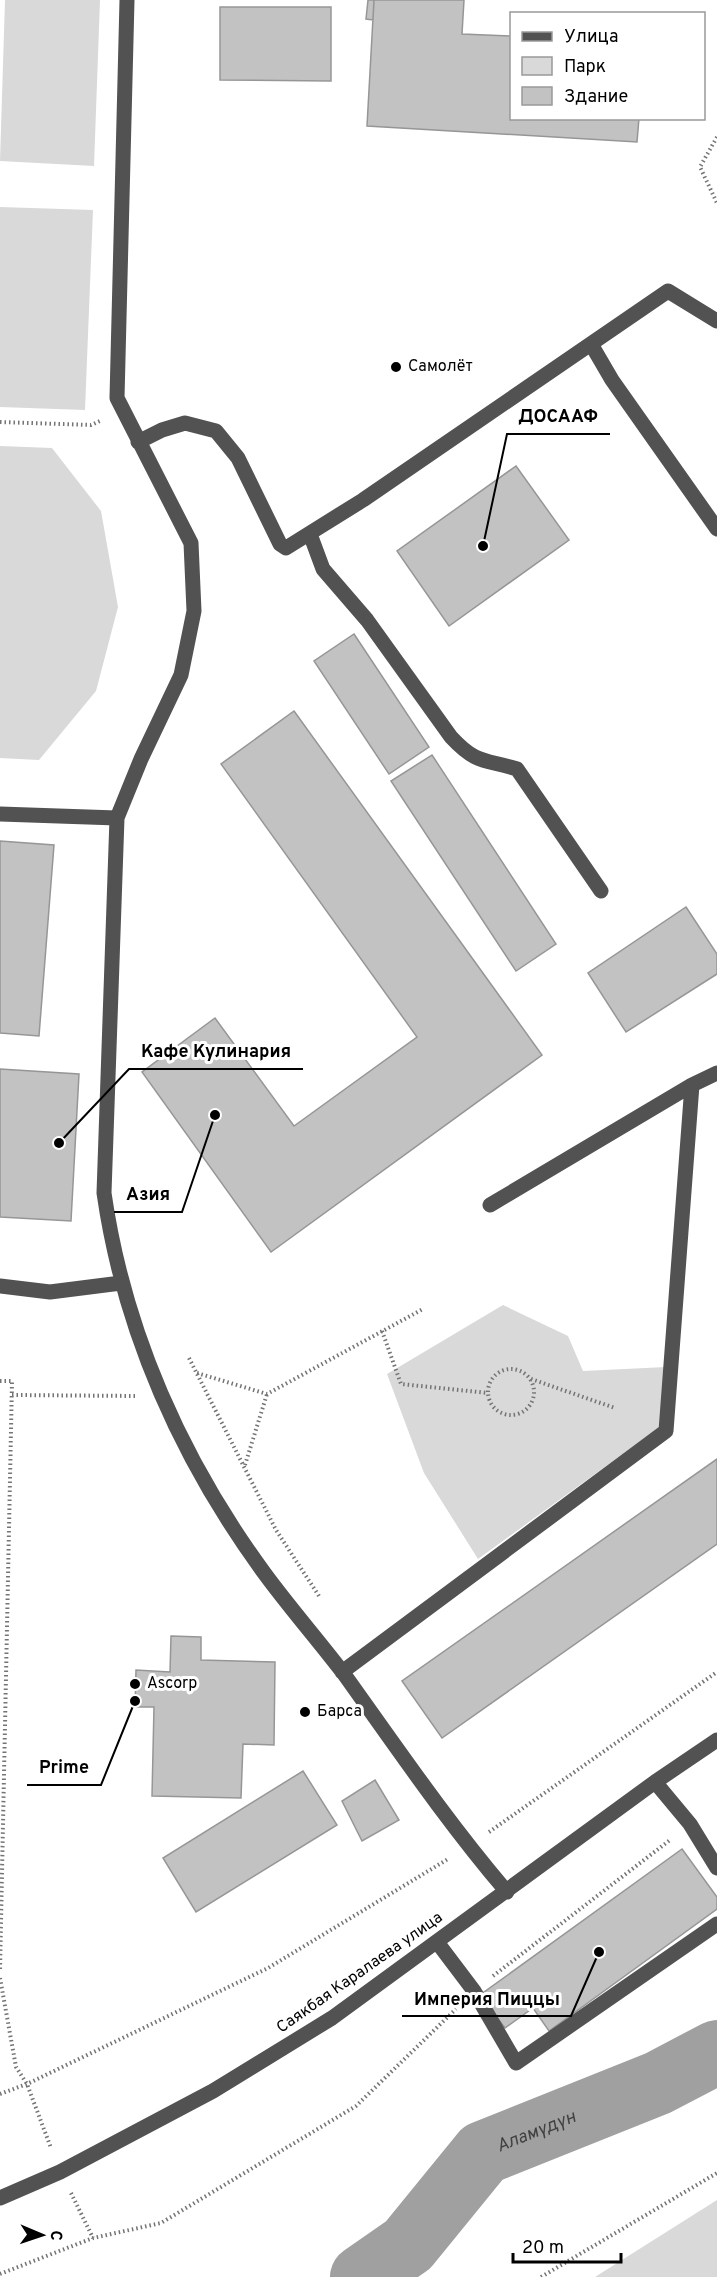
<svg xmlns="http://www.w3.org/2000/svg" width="717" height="2277" viewBox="0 0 717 2277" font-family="Overpass,sans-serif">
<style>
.green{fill:#d9d9d9}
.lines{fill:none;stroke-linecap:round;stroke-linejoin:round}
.river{stroke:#a0a0a0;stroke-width:64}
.building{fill:#c2c2c2;stroke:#969696;stroke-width:1.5}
.path{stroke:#747474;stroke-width:4;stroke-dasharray:1.5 3;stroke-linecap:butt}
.minor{stroke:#525252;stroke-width:15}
.poi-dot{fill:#000;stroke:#fff;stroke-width:2}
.labels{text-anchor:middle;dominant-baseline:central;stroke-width:6;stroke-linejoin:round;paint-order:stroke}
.poi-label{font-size:16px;fill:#000;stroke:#fff;text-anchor:start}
.street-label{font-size:16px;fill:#000;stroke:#fff}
.water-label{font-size:18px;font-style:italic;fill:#414141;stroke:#fff}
.leader{fill:none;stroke:#000;stroke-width:2}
.callout-dot{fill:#000;stroke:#fff;stroke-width:2}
.callout-label{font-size:18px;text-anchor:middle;font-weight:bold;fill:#000;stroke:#fff;stroke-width:6;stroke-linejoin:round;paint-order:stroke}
</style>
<rect width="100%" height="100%" fill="#fff"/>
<path class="green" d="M5 0H100L94 166 0 161Z
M0 207 93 210 85 410 0 407Z
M0 446 52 448 101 511 118 607 96 691 39 760 0 758Z
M503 1305 568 1336 583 1371 666 1367 661 1426 478 1559 424 1473 387 1374Z
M717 2200V2277H595Z"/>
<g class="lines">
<path class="river" id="s1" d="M362 2277 408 2245 483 2153 658 2083 717 2052"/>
</g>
<path class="building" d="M368 0H374L373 20 366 19Z
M374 0H464L462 34 512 36V118H639L637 142 367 126Z
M220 7H331V81L220 80Z
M516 466 569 540 449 626 397 551Z
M354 634 429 747 389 774 314 661Z
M294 711 542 1055 271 1252 142 1072 215 1018 294 1126 417 1037 221 764Z
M432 755 556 944 516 971 391 781Z
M0 841 54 845 39 1036 0 1033Z
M686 907 717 954V974L626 1032 588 973Z
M0 1069 79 1074 71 1221 0 1217Z
M717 1459V1544L442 1738 402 1681Z
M171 1636 201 1637V1660L275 1662 274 1745 243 1744 241 1798 152 1796 154 1707H135L136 1670 170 1672Z
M303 1771 337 1825 196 1912 163 1858Z
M375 1780 399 1820 362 1841 342 1801Z
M682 1849 717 1897V1909L549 2031 533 2008 505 2028 480 1995Z"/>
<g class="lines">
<path class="path" d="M717 137 700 167 717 203
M0 422 91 425 100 421
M382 1331 401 1384 488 1393
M189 1358 276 1530 319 1596
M488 1392a23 23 0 1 1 46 0a23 23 0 1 1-46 0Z
M197 1373 267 1394 423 1309
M531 1379 615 1408
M0 1381H12L0 1971
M12 1395 136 1396
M245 1465 267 1394
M489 1832 717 1672
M493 1976 670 1840
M0 1978 16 2067 27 2084 51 2148
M0 2094 27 2084 268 1968 448 1859
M71 2193 93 2238
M0 2274 93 2238 161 2223 356 2106 456 2009
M541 2277 717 2173"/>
<path class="minor" d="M127 0 117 398 191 543 194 611 181 675 141 759 117 818 104 1193C124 1332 182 1461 265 1574 290 1608 318 1640 344 1674 397 1748 448 1823 507 1892
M591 344 612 380 717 529
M138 442 162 430 185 423 216 431 238 458 280 544 286 548 363 500 668 291 717 321
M310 534 323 569 367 620 451 737C477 765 485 759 517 769L601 891
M0 814 117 818
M490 1205 692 1085 717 1073
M0 1286 50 1292 121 1283
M342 1672 666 1431 692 1085
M655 1782 690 1824 717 1868
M437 1942 474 1991 516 2063 717 1924
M0 2198 60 2172 213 2091 332 2018 655 1782 717 1740"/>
</g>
<g class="poi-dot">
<circle cx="396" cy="367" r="6"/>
<circle cx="135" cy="1684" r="6"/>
<circle cx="305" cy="1712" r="6"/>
</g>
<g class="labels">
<g class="poi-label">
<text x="408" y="367">Самолёт</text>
<text x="147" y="1684">Ascorp</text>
<text x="317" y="1712">Барса</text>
</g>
<g class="street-label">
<text transform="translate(360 1973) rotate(-35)">Саякбая Каралаева улица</text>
</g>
<g class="water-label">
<text stroke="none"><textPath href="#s1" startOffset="232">Аламүдүн</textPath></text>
</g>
</g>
<path class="leader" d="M483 546L507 434H610M59 1143L129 1069H303M215 1115L182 1212H114M135 1701L101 1785H27M599 1952L571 2016H402"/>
<g class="callout-dot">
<circle cx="483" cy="546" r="6"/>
<circle cx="59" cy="1143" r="6"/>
<circle cx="215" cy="1115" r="6"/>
<circle cx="135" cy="1701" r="6"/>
<circle cx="599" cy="1952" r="6"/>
</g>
<g class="callout-label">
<text x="558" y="422">ДОСААФ</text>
<text x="216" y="1057">Кафе Кулинария</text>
<text x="148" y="1200">Азия</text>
<text x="64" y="1773">Prime</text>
<text x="487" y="2005">Империя Пиццы</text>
</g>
<rect x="510" y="12" width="195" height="108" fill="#ffffff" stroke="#999999" stroke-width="1.5"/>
<rect x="522" y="32" width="30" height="9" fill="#525252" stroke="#999999" stroke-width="1.5"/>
<text x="564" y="42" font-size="18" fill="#000000">Улица</text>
<rect x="522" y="57" width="30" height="18" fill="#d9d9d9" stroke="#999999" stroke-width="1.5"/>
<text x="564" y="72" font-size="18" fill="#000000">Парк</text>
<rect x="522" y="87" width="30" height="18" fill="#c2c2c2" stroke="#999999" stroke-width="1.5"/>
<text x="564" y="102" font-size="18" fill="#000000">Здание</text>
<g transform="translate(42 2235) rotate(92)" stroke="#ffffff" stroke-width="4.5" paint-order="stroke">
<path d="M0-4.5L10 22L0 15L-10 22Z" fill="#000000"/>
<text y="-9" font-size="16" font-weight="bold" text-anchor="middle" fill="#000000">С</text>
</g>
<path d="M513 2253v9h108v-9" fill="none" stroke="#000000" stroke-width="3"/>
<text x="522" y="2253" font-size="18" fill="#000000" stroke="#ffffff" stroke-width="4.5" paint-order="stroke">20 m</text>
</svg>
